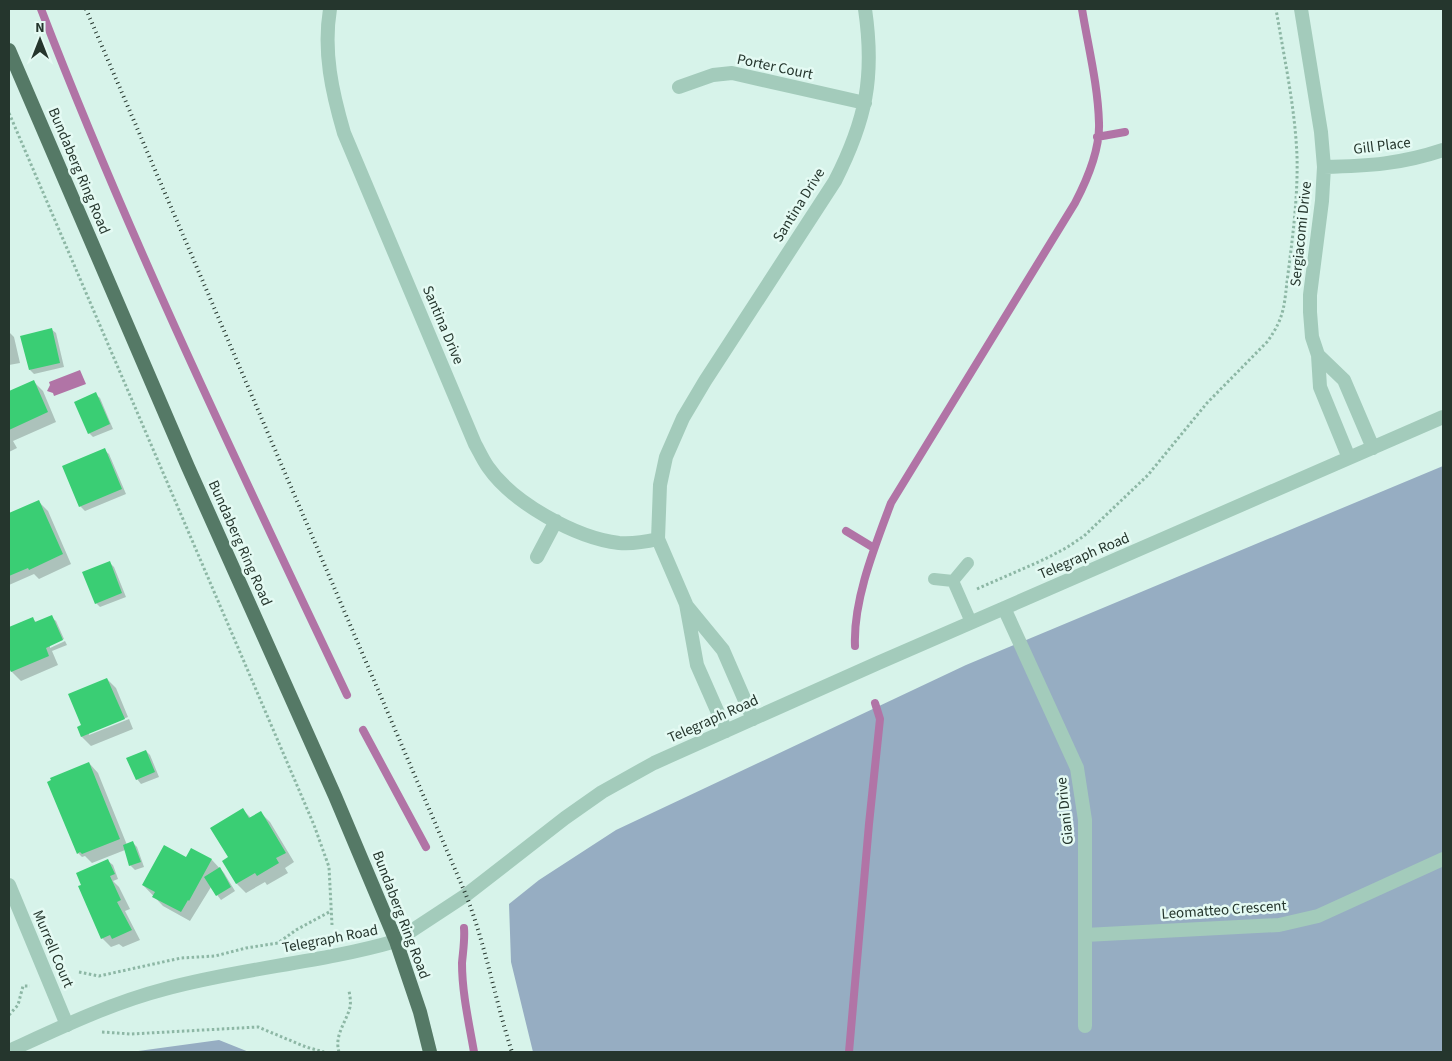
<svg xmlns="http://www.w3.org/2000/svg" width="1452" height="1061" viewBox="0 0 1452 1061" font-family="'Source Sans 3',sans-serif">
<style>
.green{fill:#96adc2}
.water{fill:#b174a6}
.shadow{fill:#0003}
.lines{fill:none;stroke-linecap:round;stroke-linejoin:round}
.stream{stroke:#b174a6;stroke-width:8}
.building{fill:#3ace74}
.path{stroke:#8db7a5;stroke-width:3;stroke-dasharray:2.5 2.5;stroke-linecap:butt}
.service{stroke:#a3cbbb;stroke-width:12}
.minor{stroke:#a3cbbb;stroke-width:14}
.tertiary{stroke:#a3cbbb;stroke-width:14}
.primary{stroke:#557966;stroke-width:14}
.rail{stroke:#25362d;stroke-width:4;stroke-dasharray:1 4;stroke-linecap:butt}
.labels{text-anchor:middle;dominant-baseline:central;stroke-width:5;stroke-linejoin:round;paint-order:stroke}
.street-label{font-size:15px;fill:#25362d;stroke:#e4faf3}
</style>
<rect width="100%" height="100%" fill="#d7f3ea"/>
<path class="green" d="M1443 466V1052H533L511 962 509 904 539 880 616 830 966 665Z
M219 1040 249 1052H131Z"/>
<path class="water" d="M80 370 86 384 54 396 53 393 47 391 50 385 49 382Z"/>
<path class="shadow" d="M51 329 56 333 64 367 34 374 30 370Z
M9 332 14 337 20 363 9 365Z
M33 381 43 391 56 422 13 441 17 448 9 452V392Z
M95 394 100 398 113 429 93 437 89 433Z
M104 450 109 454 126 494 85 511 80 506Z
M39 502 48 511 71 564 39 579 34 574 9 585V514Z
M109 562 114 567 126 597 100 607 96 603Z
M51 617 56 621 64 639 50 645V648L65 641 67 645 52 651 58 665 21 681 12 672 9 665V628L32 618 37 623Z
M107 679 116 688 128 717 89 733V735L129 719 133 729 91 746 82 737 78 728 82 726Z
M146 751 150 755 159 777 141 784 137 779Z
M89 763 98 773 127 845 133 843 137 847 144 867 135 870 130 865 125 850 92 863 85 856 82 857 78 853Z
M243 810 251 818 261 813 270 822 294 862 285 868 288 873 267 885 265 882 246 893 237 884 224 861 230 858Z
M191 850 212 860 224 873 235 891 221 900 211 887 190 921 163 906 143 885 186 858Z
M108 861 113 865 118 879 113 881 119 887 130 909 125 911 140 940 123 947 119 944 111 947 102 938Z"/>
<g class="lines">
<path class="stream" d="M41 9C131 243 240 469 347 695
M1097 137 1125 132
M846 531 874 548
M855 646C853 600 875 546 891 503L1075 203C1087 180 1100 149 1099 123 1098 85 1088 46 1082 9
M363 730 426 847
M464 928C465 940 463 951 462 963 462 993 469 1023 474 1052
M849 1052 869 824 880 719 875 703"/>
</g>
<path class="building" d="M52 328 60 363 29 370 20 336Z
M34 380 48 412 9 430V391Z
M96 392 110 424 88 434 74 402Z
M105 448 122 489 79 507 62 466Z
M39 500 63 554 29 570 28 568 9 576V513Z
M110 561 122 593 95 604 82 572Z
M52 615 63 640 46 648 49 656 11 672 9 668V627L33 617 35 622Z
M107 678 125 719 81 737 77 727 81 725 68 694Z
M146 750 155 772 136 780 126 758Z
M89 762 120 839 82 854 80 852 77 854 47 782 51 780 50 778Z
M243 808 249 818 261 811 286 853 276 858 279 863 257 876 255 873 236 884 222 861 228 857 210 828Z
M133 841 141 862 129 866 123 845Z
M164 845 186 857 191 848 212 859 189 901 188 900 181 912 152 897 155 892 142 885Z
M108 859 115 874 110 876 121 900 117 902 132 930 112 939 110 935 101 939 78 886 81 885 76 873Z
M220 867 231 887 216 896 204 877Z"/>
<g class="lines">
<path class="path" d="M9 113 314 825 329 867 332 925
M977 589 1045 559 1066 548 1084 536 1148 475 1207 403 1267 342C1286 316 1284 303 1288 274 1293 234 1298 196 1297 156 1295 107 1284 57 1276 9
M79 972 99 976 181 958 215 956 246 948 278 943 296 930 331 911
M9 1015 18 1005 23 986H30
M102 1032 131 1034 258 1027 306 1047 324 1052
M339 1052C334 1035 346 1023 350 1007 351 1002 350 996 349 991"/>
<path class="service" d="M934 579 953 581 968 563
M953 581 971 622"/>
<path class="minor" d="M330 9C323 52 332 92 344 133L475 444C479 451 483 460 488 467 513 503 576 538 619 543 632 544 645 542 658 539
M1301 9 1321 132 1324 167 1322 201 1310 295V312L1312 337 1318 355 1320 387 1349 458
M679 87 713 75 732 73 865 103
M1324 167C1369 166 1401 164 1443 150
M1318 355 1344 380 1373 448
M537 557 556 521
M686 605 723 650 753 719
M1004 608 1077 768 1085 820V1026
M726 731 697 665 686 604 658 539 660 485 666 457 683 418 705 381 835 181C866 120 875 77 865 9
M9 885 67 1025
M1085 935 1279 925 1318 916 1443 859
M396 941 466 895 565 818 602 792 654 763 878 663 1443 417"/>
<path class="tertiary" d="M9 1051C59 1028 111 1003 165 989 241 968 320 963 396 941"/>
<path class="primary" d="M9 50 188 467 335 796 396 941 420 1012 430 1052"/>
<path class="rail" d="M86 9 466 895C486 946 495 1000 512 1052"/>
</g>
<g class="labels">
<g class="street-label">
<text transform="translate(775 67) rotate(12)">Porter Court</text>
<text transform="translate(1382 146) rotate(-7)">Gill Place</text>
<text transform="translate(79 171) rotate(67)">Bundaberg Ring Road</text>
<text transform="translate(799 205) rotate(-58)">Santina Drive</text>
<text transform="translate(1301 234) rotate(-84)">Sergiacomi Drive</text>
<text transform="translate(443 325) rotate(67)">Santina Drive</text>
<text transform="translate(240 543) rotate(66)">Bundaberg Ring Road</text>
<text transform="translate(1084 556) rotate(-23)">Telegraph Road</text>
<text transform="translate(713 719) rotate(-24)">Telegraph Road</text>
<text transform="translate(1065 811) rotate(-96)">Giani Drive</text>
<text transform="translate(1224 910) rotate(-4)">Leomatteo Crescent</text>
<text transform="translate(401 915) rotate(69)">Bundaberg Ring Road</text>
<text transform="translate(330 939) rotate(-11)">Telegraph Road</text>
<text transform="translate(53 949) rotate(67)">Murrell Court</text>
</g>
</g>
<rect width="1452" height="1061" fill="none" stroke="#25362d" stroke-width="20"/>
<g transform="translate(40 40)" stroke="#e4faf3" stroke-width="4" paint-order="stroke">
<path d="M0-4L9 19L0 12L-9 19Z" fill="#25362d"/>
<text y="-8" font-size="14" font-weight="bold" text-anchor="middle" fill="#25362d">N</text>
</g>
</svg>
